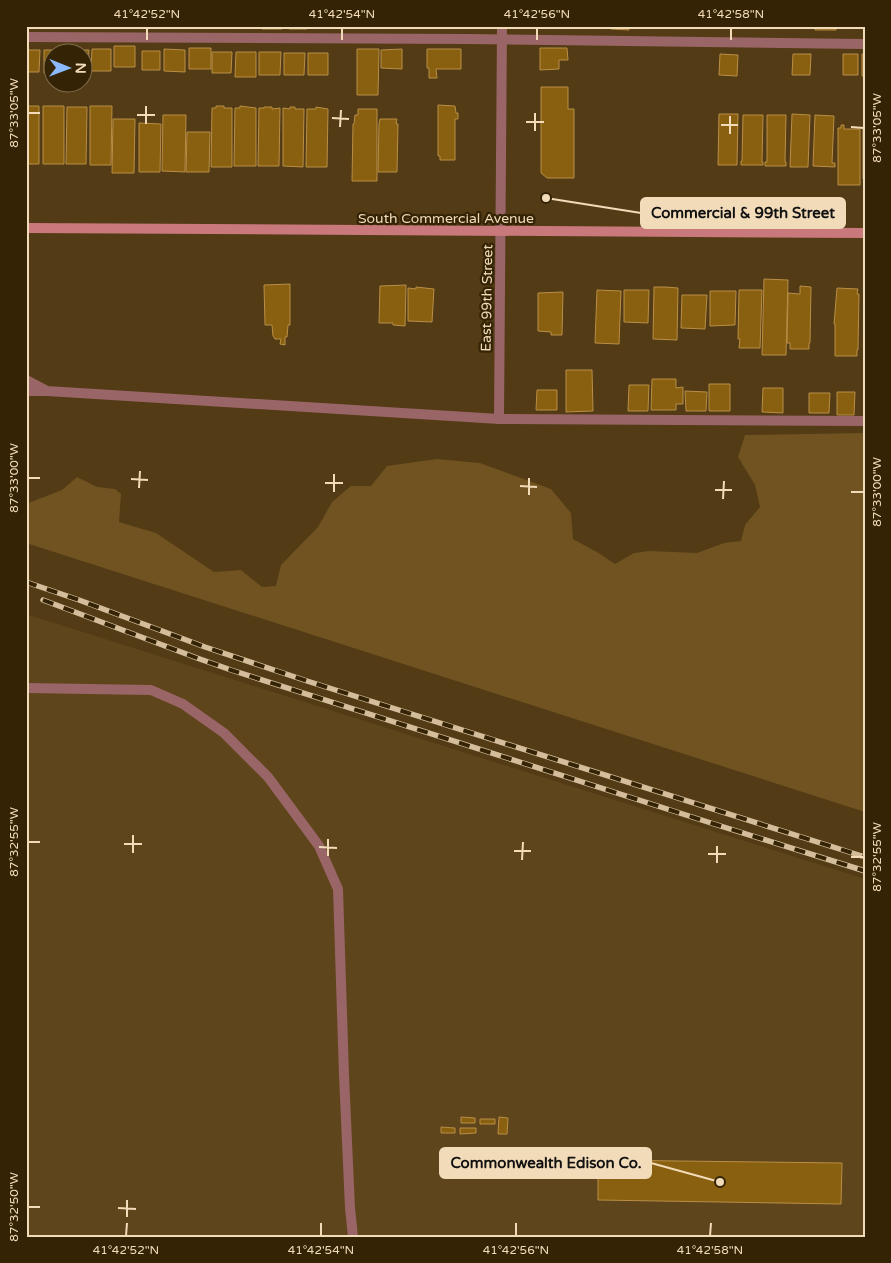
<svg xmlns="http://www.w3.org/2000/svg" width="891" height="1263" viewBox="0 0 891 1263" font-family="'Varela Round',sans-serif">
<style>
.built{fill:#5f451b}
.green{fill:#705321}
.building{fill:#896010;stroke:#b98e47}
.lines{fill:none;stroke-linecap:round;stroke-linejoin:round}
.service{stroke:#996566;stroke-width:10}
.minor{stroke:#996566;stroke-width:10}
.secondary{stroke:#c9787b;stroke-width:10}
.rail-casing{stroke:#d4bd9a;stroke-width:5.5}
.rail{stroke:#342304;stroke-width:4;stroke-dasharray:11;stroke-linecap:butt}
.ticks{fill:none;stroke:#f2dbb9;stroke-width:2}
.labels{text-anchor:middle;dominant-baseline:central;stroke-width:4.5;stroke-linejoin:round;paint-order:stroke}
.street-label{font-size:14px;fill:#f2dbb9;stroke:#342304}
.leader{fill:none;stroke:#f2dbb9;stroke-width:2}
.callout-dot{fill:#f2dbb9;stroke:#342304;stroke-width:2}
.callout{fill:#f2dbb9;stroke:#f2dbb9;stroke-width:2}
.callout-label{font-size:15px;text-anchor:middle;font-weight:bold;fill:#111}
.neatline{fill:none;stroke:#f2dbb9;stroke-width:2}
.ticks-label{font-size:12px;text-anchor:middle;fill:#f2dbb9}
</style>
<rect width="100%" height="100%" fill="#523b15"/>
<path class="built" d="M26 614 865 879V1237H26Z"/>
<path class="green" d="M865 433V812L26 543V504L62 490 77 477 97 487 115 489 121 494 119 522 156 533 214 572 241 570 262 587 276 586 281 565 318 527 332 502 351 486H371L387 466 437 459 480 463 551 489 571 513 573 539 597 552 615 564 634 553 649 551 697 553 724 543 741 541 745 525 760 507 755 485 738 457 745 435Z"/>
<path class="building" d="M235 26H256V28H235Z
M262 26H282V29H262Z
M289 26H307V29H289Z
M611 26H629V30L611 29Z
M815 26H836V30H815Z
M114 46H135V67H114Z
M189 48H211V69H189Z
M540 48H567L568 60H559V69L540 70Z
M92 49H111V71H91Z
M164 49 185 50V72L164 71Z
M357 49H379L378 95H357Z
M402 49V69L381 68V50Z
M427 49H461V69H436L437 78H429V68H427Z
M26 50H40L39 72H26Z
M44 50H65L64 52H52V73H44Z
M67 50H89L88 72H82V52H67Z
M142 51H160V70H142Z
M212 52H232L231 73H212Z
M236 52H256V77H235Z
M259 52H281L280 75H259Z
M284 53H305L304 75H284Z
M308 53H328V75H308Z
M720 54 738 55 737 76 719 75Z
M793 54H811L810 75H792Z
M843 54H858V75H843Z
M862 54H865V83L864 76H862Z
M541 87H568V109H574V178H547L541 173Z
M438 105 455 106 456 113H458V119H455V160H440V156H438Z
M26 106H39V164H26Z
M43 106H64V164H43Z
M90 106H112L111 165H90Z
M216 106H224V108H232V167H211L212 108H216Z
M240 106 256 108V166H234L235 108H240Z
M67 107H87L86 164H66Z
M264 107H272V109L280 108 279 166H258L259 108H264Z
M290 107H295V109H304L303 167 283 166V108L290 109Z
M316 107 328 109 327 167H306L307 109H316Z
M358 109H377V181H352L353 124H354L355 115H358Z
M719 114H738L737 165H718Z
M792 114 810 115 808 167H790Z
M163 115H186L185 172 162 171Z
M743 115H763L762 162H763V165H741V161H742Z
M767 115H786L785 162H786V166H765V162H767Z
M815 115 834 116 832 163H835V167L813 166Z
M113 119H135L134 173H112Z
M380 119H397L396 124H398L397 172H378L379 124Z
M139 123 161 124 160 172H139Z
M841 125H844V129H860V185H838V128H841Z
M863 127H865V179H863Z
M187 132H210L209 172H186Z
M764 279 788 280 786 355H762Z
M290 284V325H288L287 337H285V345L280 344 281 339H275L273 336 272 325H265L264 285Z
M406 285 405 326 393 325V323H379L380 286Z
M800 286 811 287 810 343H809V349H790V343H787L788 293 800 294Z
M416 287 434 289 432 322 408 321V288L416 289Z
M654 287H666L678 288 677 340 653 339Z
M837 288 858 289 857 294H859L858 350H857V356H835V324H834Z
M597 290 621 291 619 344 595 343Z
M624 290H649L648 323 624 322Z
M739 290H762L760 348H739L740 339H738Z
M710 291H736L735 325 710 326Z
M563 292 562 335H551V332L538 331V293Z
M682 295H707L705 329 681 328Z
M566 370H592L593 411 566 412Z
M652 379H676V388L683 387V404H676V410H651Z
M709 384H730V411H709Z
M629 385H649L648 411H628Z
M763 388H783V413L762 412Z
M537 390H557V410H536Z
M685 391 707 392 706 411H686Z
M837 392H855L854 415H837Z
M809 393H830L829 413H809Z
M461 1117 475 1118V1123H461Z
M499 1117 508 1118 507 1134H498Z
M480 1119H495V1124H480Z
M441 1127 455 1128V1133H441Z
M460 1128H476V1133L460 1134Z
M598 1160 842 1163 841 1204 598 1200Z"/>
<g class="lines">
<path class="service" d="M26 37 468 39 865 44
M26 380 47 391 499 419 865 421
M26 391H45
M26 688 151 690 183 704 224 733 268 777 319 846 338 889 344 1075 350 1208 353 1237"/>
<path class="minor" d="M499 419 502 26"/>
<path class="secondary" d="M26 228 865 233"/>
<g class="rail-casing">
<path id="rail" d="M26 582 79 600 205 647 307 681 865 857
M43 600 197 658 231 670 711 823 865 871"/>
</g>
<use href="#rail" class="rail"/>
</g>
<path class="ticks" d="M147 40V28M342 40V28M537 40V28M731 40V28M28 113H40M137 115H155M332 118 349 119M526 122H544M146 124V106M721 125H738M340 127 341 110M851 127 864 128M535 131V113M730 134V116M28 478H40M131 479 148 480M325 483H343M520 486 537 487M139 488 140 471M715 490H732M334 492V474M851 492H864M529 495V478M723 499 724 481M28 842H40M124 844H142M319 847 337 848M514 851H531M133 853V835M708 854H726M328 856V839M851 857H864M522 860 523 842M717 863V846M28 1207H40M118 1208 136 1209M127 1217V1200M126 1236 127 1223M321 1236V1223M516 1236V1223M710 1236 711 1223"/>
<g class="labels">
<g class="street-label">
<text x="446" y="218">South Commercial Avenue</text>
<text transform="translate(487 298) rotate(-89)">East 99th Street</text>
</g>
</g>
<path class="leader" d="M546 198L641 213M720 1182L651 1163"/>
<g class="callout-dot">
<circle cx="546" cy="198" r="5"/>
<circle cx="720" cy="1182" r="5"/>
</g>
<g class="callout">
<rect x="641" y="198" width="204" height="30" rx="5"/>
<rect x="440" y="1148" width="211" height="30" rx="5"/>
</g>
<g class="callout-label">
<text x="743" y="218">Commercial &amp; 99th Street</text>
<text x="546" y="1168">Commonwealth Edison Co.</text>
</g>
<rect width="891" height="1263" fill="none" stroke="#342304" stroke-width="55"/>
<g transform="translate(68 68) rotate(91)"><circle r="24" fill="#342304" stroke="#806d4c"/>
<path d="M0-4L9 19L0 12L-9 19Z" fill="#8bb9fc"/>
<text y="-8" font-size="14" font-weight="bold" text-anchor="middle" fill="#f2dbb9">N</text>
</g>
<rect x="28" y="28" width="836" height="1208" class="neatline"/>
<g class="ticks-label">
<text x="147" y="18">41°42'52"N</text>
<text x="342" y="18">41°42'54"N</text>
<text x="537" y="18">41°42'56"N</text>
<text x="731" y="18">41°42'58"N</text>
<text transform="translate(14 113) rotate(-90)" y="4">87°33'05"W</text>
<text transform="translate(877 128) rotate(-90)" y="4">87°33'05"W</text>
<text transform="translate(14 478) rotate(-90)" y="4">87°33'00"W</text>
<text transform="translate(877 492) rotate(-90)" y="4">87°33'00"W</text>
<text transform="translate(14 842) rotate(-90)" y="4">87°32'55"W</text>
<text transform="translate(877 857) rotate(-90)" y="4">87°32'55"W</text>
<text transform="translate(14 1207) rotate(-90)" y="4">87°32'50"W</text>
<text x="126" y="1254">41°42'52"N</text>
<text x="321" y="1254">41°42'54"N</text>
<text x="516" y="1254">41°42'56"N</text>
<text x="710" y="1254">41°42'58"N</text>
</g>
</svg>
